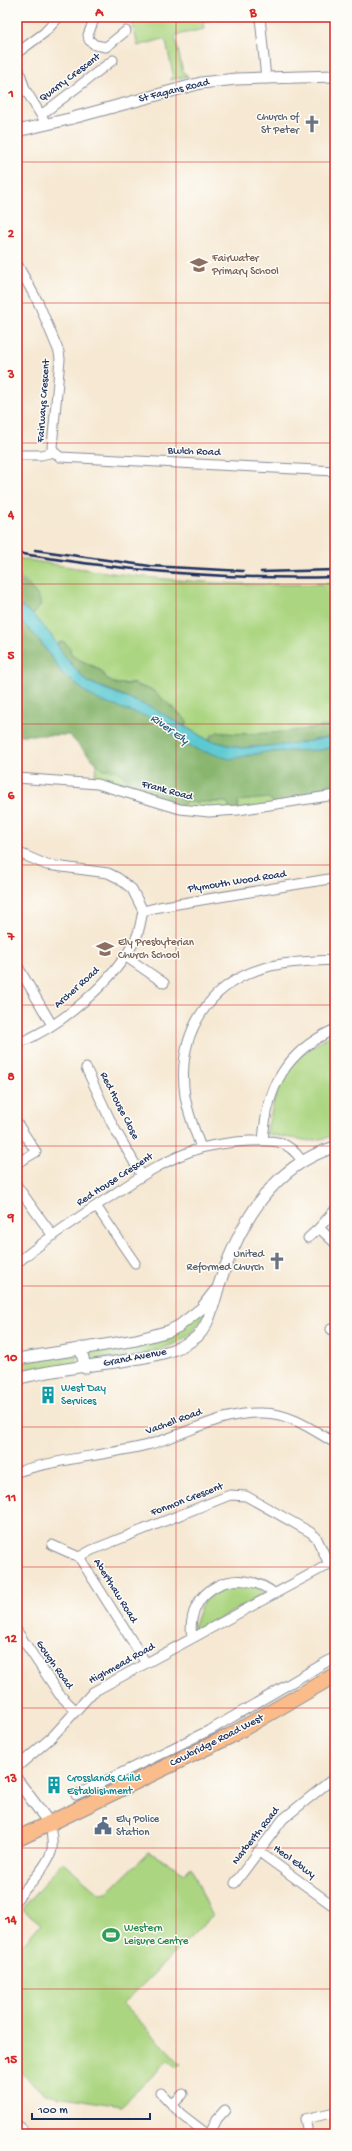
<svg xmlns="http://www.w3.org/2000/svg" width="352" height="2151" viewBox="0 0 352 2151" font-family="'Gochi Hand',sans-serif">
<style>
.green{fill:#abd580;stroke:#63826f}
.forest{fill:#88b66e;stroke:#527266}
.water{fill:#5cc9d1;stroke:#3c7c98}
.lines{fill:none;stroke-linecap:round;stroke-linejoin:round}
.minor-casing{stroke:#888c98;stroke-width:11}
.tertiary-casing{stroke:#888c98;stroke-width:13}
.trunk-casing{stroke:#888c98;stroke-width:17}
.minor{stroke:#fff;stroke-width:9}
.tertiary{stroke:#fff;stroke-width:11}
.trunk{stroke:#f9bc8a;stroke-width:15}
.rail{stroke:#1b2f5e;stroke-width:2.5}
.grid{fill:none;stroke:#d62828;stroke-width:1;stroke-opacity:0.55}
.labels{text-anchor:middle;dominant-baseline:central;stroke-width:3;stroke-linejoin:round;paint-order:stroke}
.street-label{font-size:11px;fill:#1b2f5e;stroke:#fdfcf7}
.worship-label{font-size:11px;fill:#5b616d;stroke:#fdfcf7;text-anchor:end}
.education-label{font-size:11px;fill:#785e54;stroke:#fdfcf7;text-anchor:start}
.culture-label{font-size:11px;fill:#0d838f;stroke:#fdfcf7;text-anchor:start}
.service-label{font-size:11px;fill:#4e5e75;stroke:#fdfcf7;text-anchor:start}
.leisure-label{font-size:11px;fill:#27864d;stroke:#fdfcf7;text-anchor:start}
.water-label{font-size:12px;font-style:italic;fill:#2e5d80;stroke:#fdfcf7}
.neatline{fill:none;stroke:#d62828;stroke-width:1.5}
.grid-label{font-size:13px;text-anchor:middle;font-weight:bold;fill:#d62828}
</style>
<rect width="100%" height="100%" fill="#fdfcf7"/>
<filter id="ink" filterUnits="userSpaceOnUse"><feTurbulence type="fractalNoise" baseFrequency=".025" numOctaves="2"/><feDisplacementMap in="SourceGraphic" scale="8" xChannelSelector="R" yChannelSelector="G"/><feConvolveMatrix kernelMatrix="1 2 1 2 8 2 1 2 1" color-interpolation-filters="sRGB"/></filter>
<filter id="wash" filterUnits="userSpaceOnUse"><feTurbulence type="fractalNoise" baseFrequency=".012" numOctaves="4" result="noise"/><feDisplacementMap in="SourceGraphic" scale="16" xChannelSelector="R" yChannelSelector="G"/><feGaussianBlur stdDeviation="0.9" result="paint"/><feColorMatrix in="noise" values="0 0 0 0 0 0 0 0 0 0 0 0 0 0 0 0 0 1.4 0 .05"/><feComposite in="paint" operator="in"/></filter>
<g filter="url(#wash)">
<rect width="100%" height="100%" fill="#f6e8d2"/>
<path class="green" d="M131 17H211V20L203 21 204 29 177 35 175 37 183 72 188 76 170 80 173 74 166 42 163 39 138 46Z
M17 558C122 577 228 589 335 583V725L283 733 212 734 208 740 186 727 187 721C177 709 150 690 135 684 127 682 119 686 111 682 106 679 105 674 101 671 92 663 80 662 71 655L70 648 60 642 56 645 51 635 33 615 38 610 29 584C17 578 17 570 17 558Z
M97 763 102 769C121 768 123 777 137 787 145 792 158 794 167 797L169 805 111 787 110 782 94 780Z
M269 797 275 805 238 810V801Z
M185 802H227L231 811 180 809Z
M335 1032V1136L310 1141 266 1134 278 1084 299 1056Z
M207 1306C192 1356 135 1353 91 1361L89 1359 90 1352 132 1344Z
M75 1355 77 1359 75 1364 17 1374V1362Z
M249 1583 266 1593 265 1594 196 1631 193 1627 203 1601 224 1585Z
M149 1852 185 1873 191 1867 212 1916 123 2004 181 2064 177 2068 169 2060 121 2106 44 2094 17 2068V1950L41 1924 22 1909 63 1862 100 1894 107 1893Z"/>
<path class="forest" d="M17 566C18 571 17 577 22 581 31 589 38 591 41 605L33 615 17 603Z
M17 618 38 639 62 673 88 694 154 719 182 741 240 757 266 752 320 750 335 747V787L316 790 307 799 275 805 269 798 238 801V810L231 811 227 802H185L180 809 169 805 167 797C158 794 145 792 137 787 123 777 121 768 102 769L69 735H17Z
M60 642H65L70 648 71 655 101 671 109 681 117 684H134L154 691 187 721 186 727 125 696 86 681 56 645Z
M335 725V736L294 744 241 748 208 740 217 732C257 737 295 731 335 725Z"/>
<path class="water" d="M17 603 33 615 51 635 64 656 86 681 152 708 208 740 241 748 294 744 335 736V747L320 750 266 752 230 759 198 750 182 741 154 719 102 702 88 694 62 673 38 638 17 618Z"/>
</g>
<g filter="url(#ink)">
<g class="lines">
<g class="minor-casing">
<path id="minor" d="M89 17 93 22 88 35 89 40 95 45 106 47 126 31
M260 17 266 79
M17 53 44 33 59 17
M17 64 25 89 44 120
M41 115 113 60
M17 264 39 304 59 352 60 359 52 447 54 452 60 457 335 471
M17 455H41L54 452
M17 778 97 784 180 809 209 812 238 810 335 795
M17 852 47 865 108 873 118 878 132 889 143 911
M143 911 159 907 335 878
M335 927V963
M125 956 164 983
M17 965 52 1025
M17 1044C61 1026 115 981 136 938 140 930 141 919 143 911
M86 1068 112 1124 142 1176
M17 1123 36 1152 17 1163
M263 1141C267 1087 285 1052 335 1029
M201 1148C195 1131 188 1114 185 1096 176 1033 209 981 271 966 292 961 313 961 335 960
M17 1186 53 1236
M96 1206 135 1263
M335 1210 319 1228 335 1243
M308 1238 319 1228
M17 1263C46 1239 77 1218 108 1198 138 1178 167 1158 201 1148 217 1144 233 1142 249 1141 274 1140 287 1139 302 1161
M331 1329 335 1332
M17 1472C59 1458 104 1456 147 1445 186 1435 222 1411 263 1413 290 1413 313 1430 335 1443
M52 1545 79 1557 146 1663
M79 1557 92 1550 230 1495 246 1496 310 1532 316 1537 329 1564
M17 1631 59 1694 75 1710
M192 1638C184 1589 238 1563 275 1594
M17 1767 52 1737 93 1692 335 1561
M76 1795 212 1729 335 1657
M258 1851 335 1907
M235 1883 283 1819 335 1777
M17 1899C27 1886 49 1865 52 1849 53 1841 51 1832 50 1824
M161 2093 181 2114 207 2134
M172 2105 183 2094
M17 2125 27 2134
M307 2128 305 2119 335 2112
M210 2134 217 2119 225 2110"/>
</g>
<g class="tertiary-casing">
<path id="tertiary" d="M17 131 69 119 201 83 236 79 335 76
M81 1348 85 1368
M17 1359 136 1340 169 1331 179 1326 202 1308 215 1291
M17 1379C51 1369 92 1366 128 1360 151 1356 174 1353 194 1339 209 1329 214 1301 219 1285 239 1225 271 1166 335 1147
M17 1780 50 1824"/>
</g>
<g class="trunk-casing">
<path id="trunk" d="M17 1839 230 1736 335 1675"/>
</g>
<use href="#minor" class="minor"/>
<use href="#tertiary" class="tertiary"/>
<use href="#trunk" class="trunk"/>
<path class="rail" d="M35 550 150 566 243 571
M17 553C123 571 228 580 335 577
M261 572 335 570"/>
</g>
</g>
<path class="grid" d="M176 17V2134M17 162H335M17 303H335M17 443H335M17 584H335M17 724H335M17 865H335M17 1005H335M17 1146H335M17 1286H335M17 1427H335M17 1567H335M17 1708H335M17 1848H335M17 1989H335"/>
<defs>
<g id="church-bare" transform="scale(1.38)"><path d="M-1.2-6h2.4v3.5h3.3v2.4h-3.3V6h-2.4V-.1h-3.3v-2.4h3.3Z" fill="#6b7280" stroke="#fdfcf7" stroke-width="2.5" paint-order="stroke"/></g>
<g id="school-bare" transform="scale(1.38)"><path d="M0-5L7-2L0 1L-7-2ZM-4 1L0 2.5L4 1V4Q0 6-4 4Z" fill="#8d6e63" stroke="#fdfcf7" stroke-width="2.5" paint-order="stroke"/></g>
<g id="building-bare" transform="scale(1.38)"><path d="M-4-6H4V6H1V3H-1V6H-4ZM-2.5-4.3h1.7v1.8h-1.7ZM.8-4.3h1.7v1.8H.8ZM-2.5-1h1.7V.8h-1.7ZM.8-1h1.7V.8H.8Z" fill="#0f9aa8" stroke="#fdfcf7" stroke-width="2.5" paint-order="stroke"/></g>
<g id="civic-bare" transform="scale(1.38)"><path d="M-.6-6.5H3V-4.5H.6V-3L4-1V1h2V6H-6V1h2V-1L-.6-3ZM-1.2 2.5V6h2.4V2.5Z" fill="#5c6f8a" stroke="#fdfcf7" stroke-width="2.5" paint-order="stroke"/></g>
<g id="stadium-bare" transform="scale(1.38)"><path d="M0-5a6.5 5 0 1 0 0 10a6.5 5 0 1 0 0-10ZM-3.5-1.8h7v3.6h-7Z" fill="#2e9e5b" stroke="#fdfcf7" stroke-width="2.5" paint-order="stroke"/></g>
</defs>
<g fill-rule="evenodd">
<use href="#church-bare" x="312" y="124"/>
<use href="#school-bare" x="199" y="265"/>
<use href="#school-bare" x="105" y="949"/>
<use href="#church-bare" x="277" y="1261"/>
<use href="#building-bare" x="48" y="1395"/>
<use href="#building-bare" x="54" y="1785"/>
<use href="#civic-bare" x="103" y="1826"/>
<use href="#stadium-bare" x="111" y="1935"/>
</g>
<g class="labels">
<g class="street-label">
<text transform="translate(70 78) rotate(-37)">Quarry Crescent</text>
<text transform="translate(174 91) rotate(-14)">St Fagans Road</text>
<text transform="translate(44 401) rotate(-86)">Fairways Crescent</text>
<text transform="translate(194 452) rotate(2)">Bwlch Road</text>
<text transform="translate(167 791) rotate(15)">Frank Road</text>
<text transform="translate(237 882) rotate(-9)">Plymouth Wood Road</text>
<text transform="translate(77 988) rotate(-42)">Archer Road</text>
<text transform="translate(119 1106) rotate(63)">Red House Close</text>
<text transform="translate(115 1180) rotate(-33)">Red House Crescent</text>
<text transform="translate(135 1358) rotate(-11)">Grand Avenue</text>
<text transform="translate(174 1422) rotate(-20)">Vachell Road</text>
<text transform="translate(187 1500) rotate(-21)">Fonmon Crescent</text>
<text transform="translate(115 1591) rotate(58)">Aberthaw Road</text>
<text transform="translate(122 1664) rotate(-29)">Highmead Road</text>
<text transform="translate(54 1665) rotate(55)">Gough Road</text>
<text transform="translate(217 1741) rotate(-27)">Cowbridge Road West</text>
<text transform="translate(256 1836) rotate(-52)">Narberth Road</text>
<text transform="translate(294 1862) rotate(36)">Heol Ebwy</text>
</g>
<g class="worship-label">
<text x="299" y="118">Church of<tspan x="299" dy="13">St Peter</tspan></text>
<text x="264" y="1255">United<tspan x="264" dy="13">Reformed Church</tspan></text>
</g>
<g class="education-label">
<text x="212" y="259">Fairwater<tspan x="212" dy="13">Primary School</tspan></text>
<text x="118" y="943">Ely Presbyterian<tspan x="118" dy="13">Church School</tspan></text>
</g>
<g class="culture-label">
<text x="61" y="1389">West Day<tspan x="61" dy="13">Services</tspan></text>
<text x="67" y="1779">Crosslands Child<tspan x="67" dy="13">Establishment</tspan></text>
</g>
<g class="service-label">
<text x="116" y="1820">Ely Police<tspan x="116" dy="13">Station</tspan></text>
</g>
<g class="leisure-label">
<text x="124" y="1929">Western<tspan x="124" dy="13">Leisure Centre</tspan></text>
</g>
<g class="water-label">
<text transform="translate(169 730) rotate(35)">River Ely</text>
</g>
</g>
<rect width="352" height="2151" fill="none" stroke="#fdfcf7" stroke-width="44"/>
<path d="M32 2113v6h118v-6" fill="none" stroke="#1b2f5e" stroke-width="2"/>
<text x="38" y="2113" font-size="12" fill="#1b2f5e" stroke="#fdfcf7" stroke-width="3" paint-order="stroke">100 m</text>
<rect x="22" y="22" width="308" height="2107" class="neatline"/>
<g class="grid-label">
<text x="99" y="16">A</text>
<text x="253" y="16">B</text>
<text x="11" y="97">1</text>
<text x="11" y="237">2</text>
<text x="11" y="378">3</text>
<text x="11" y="518">4</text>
<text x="11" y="659">5</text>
<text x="11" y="799">6</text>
<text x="11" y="940">7</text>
<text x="11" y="1080">8</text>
<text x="11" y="1221">9</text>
<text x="11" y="1361">10</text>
<text x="11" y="1501">11</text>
<text x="11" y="1642">12</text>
<text x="11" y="1782">13</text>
<text x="11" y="1923">14</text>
<text x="11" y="2063">15</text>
</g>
</svg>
